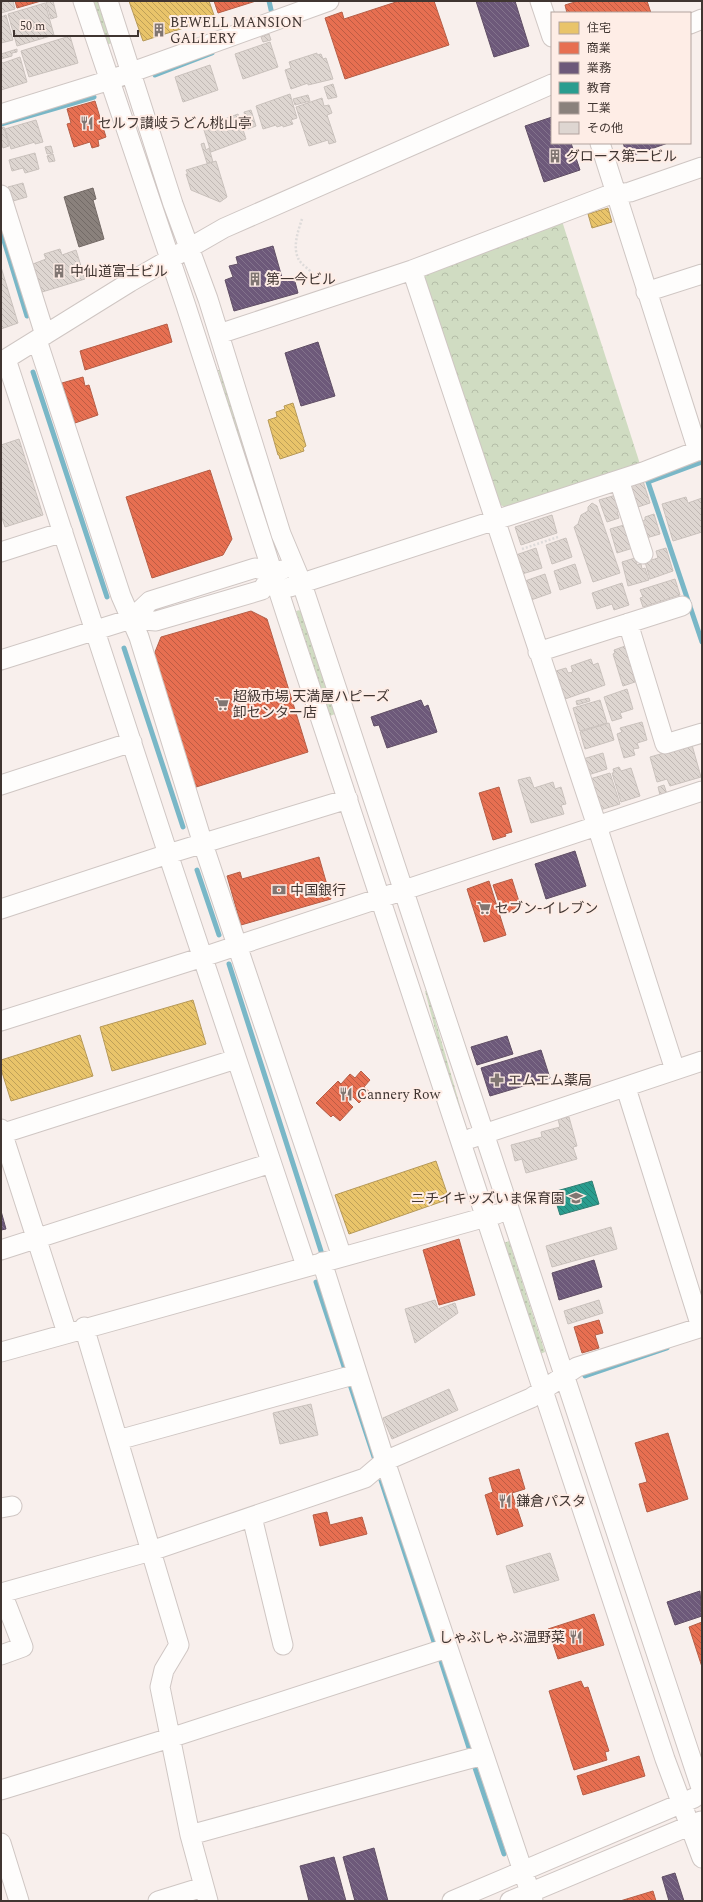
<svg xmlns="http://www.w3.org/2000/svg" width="703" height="1902" viewBox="0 0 703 1902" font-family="Spectral,'Noto Sans JP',serif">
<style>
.grass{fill:url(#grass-dots)}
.park{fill:url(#park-crowns)}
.homes{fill:url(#homes-back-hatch);stroke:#b69959}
.shops{fill:url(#shops-back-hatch);stroke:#b55e47}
.offices{fill:url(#offices-back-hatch);stroke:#604e64}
.schools{fill:url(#schools-back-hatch);stroke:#317e73}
.industry{fill:url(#industry-back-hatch);stroke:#746a66}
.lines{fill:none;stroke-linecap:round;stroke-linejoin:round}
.stream{stroke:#79b7c7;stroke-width:5}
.building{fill:url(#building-back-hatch);stroke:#cac2bd}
.minor-casing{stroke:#cfc6c3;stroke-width:21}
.path{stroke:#dedbda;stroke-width:2.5;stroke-dasharray:2 2;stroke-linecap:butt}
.minor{stroke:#fefdfc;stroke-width:19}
.labels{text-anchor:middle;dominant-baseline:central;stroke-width:4;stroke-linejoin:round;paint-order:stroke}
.poi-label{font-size:14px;fill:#403531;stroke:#feede6;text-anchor:start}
</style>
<defs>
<pattern id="grass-dots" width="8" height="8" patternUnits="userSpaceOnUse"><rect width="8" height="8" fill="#d0dcc2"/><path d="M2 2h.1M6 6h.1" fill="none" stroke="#b4bda7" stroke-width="1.8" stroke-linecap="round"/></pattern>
<pattern id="park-crowns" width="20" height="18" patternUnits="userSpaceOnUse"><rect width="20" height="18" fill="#d0dcc2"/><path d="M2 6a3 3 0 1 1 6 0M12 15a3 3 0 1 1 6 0" fill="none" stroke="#b4bda7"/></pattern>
<pattern id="homes-back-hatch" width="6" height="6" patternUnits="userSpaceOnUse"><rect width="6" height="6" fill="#e9c46a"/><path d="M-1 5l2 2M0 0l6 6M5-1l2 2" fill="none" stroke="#bea058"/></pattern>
<pattern id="shops-back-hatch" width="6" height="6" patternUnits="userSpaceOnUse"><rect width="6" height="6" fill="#e76f51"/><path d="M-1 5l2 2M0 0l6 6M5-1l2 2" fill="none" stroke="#bd5c44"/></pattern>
<pattern id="offices-back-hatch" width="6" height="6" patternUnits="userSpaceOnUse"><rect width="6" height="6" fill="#6d597a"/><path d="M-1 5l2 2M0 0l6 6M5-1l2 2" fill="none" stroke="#83738c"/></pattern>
<pattern id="schools-back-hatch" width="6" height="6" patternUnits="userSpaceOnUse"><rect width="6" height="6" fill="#2a9d8f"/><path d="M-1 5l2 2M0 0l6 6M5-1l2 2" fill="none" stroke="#258175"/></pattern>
<pattern id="industry-back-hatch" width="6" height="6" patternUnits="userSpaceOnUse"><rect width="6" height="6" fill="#8a817c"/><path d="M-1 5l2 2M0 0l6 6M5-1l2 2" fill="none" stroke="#726a66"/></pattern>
<pattern id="building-back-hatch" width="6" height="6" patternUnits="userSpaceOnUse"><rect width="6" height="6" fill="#ded6d1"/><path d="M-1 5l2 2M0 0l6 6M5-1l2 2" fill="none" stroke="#c0b8b4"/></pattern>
</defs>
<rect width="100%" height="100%" fill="#f8efec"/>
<path class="grass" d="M92 1H98L112 43 106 45Z
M218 370H221L252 477 250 478Z
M302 610 335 714 330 716 296 611Z
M425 991H427L461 1109 460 1110 437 1037Z
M509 1241 545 1352 540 1354 504 1243Z"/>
<path class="park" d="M562 221 640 464 506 508 497 503 423 279 428 270Z"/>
<path class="homes" d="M129 1H209L215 18 143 41Z
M608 208 612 222 592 228 588 214Z
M293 403 306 446 303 448 304 451 280 459 279 455H278L268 420 277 417 276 412 285 409 284 406Z
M193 1000 206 1044 112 1071 100 1027Z
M80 1035 93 1076 11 1101 1 1069V1060Z
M436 1161 449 1199 349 1234 335 1195Z"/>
<path class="shops" d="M15 1H41L17 8Z
M214 1H256L218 13Z
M399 1H434L449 45 345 79 325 18 342 12 344 19Z
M578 1H647L651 13H567L565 5Z
M95 101 106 137 98 140 99 146 92 148 90 142 74 147 67 124 71 123 67 109Z
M167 324 172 342 85 370 80 351Z
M83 377 85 386 89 385 98 415 75 423 62 383Z
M210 470 232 539 223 555 152 578 126 497Z
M251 611 267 619 308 752 193 788 153 657 161 637Z
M499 787 512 832 505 834 506 836 493 840 479 793Z
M319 857 331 899 241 925 227 876 240 872 242 879Z
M512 879 521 908 503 914 493 885Z
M489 881 506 935 484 942 467 889Z
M361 1071 370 1080 364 1087 370 1092 359 1103 353 1097 348 1102 353 1107 340 1121 333 1115 331 1117 316 1103 338 1081 341 1084 350 1074 355 1078Z
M459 1239 475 1295 439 1305 423 1250Z
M599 1320 603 1333 595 1335 599 1348 582 1353 574 1327Z
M668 1433 688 1499 647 1512 639 1484 647 1482 635 1443Z
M519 1469 525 1489 512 1493 523 1526 497 1535 485 1495 493 1492 489 1478Z
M327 1512 330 1525 362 1517 367 1534 320 1546 313 1515Z
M594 1614 604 1645 558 1659 548 1629Z
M702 1622V1667L689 1627Z
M581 1681 584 1688 588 1687 609 1751 605 1752 607 1760 574 1770 549 1691Z
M639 1756 645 1776 583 1795 577 1776Z
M653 1891 656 1901H620Z"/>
<path class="offices" d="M476 1H515L529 46 494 57Z
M552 117V143H571L580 170 544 182 525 126Z
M623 143H668L628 157Z
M273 246 283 281 294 278 298 293 234 311 225 280 233 277 229 266 238 264 236 257Z
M318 342 335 396 301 406 285 353Z
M421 700 424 707 428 705 437 732 387 748 379 725 374 726 371 717Z
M575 851 586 886 546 899 535 864Z
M507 1036 513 1054 477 1065 471 1047Z
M541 1050 550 1078 490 1096 481 1068Z
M1 1211 6 1229 1 1230Z
M594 1260 602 1287 559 1300 552 1273Z
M700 1591 702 1616 675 1625 667 1602Z
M374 1848 388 1901H355L343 1857Z
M334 1857 346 1901H309L300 1866Z
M675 1873 684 1901H669L662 1877Z"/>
<path class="schools" d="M592 1181 599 1204 560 1215 553 1192Z"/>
<path class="industry" d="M93 188 96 199 93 200 104 239 79 247 64 197Z"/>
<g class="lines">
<path class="stream" d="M269 1 272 14 271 17
M155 75 212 53
M1 124 94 97
M1 231 27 316
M33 372 107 597
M702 462 648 482 702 642
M124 648 183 827
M197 870 219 935
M229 964 321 1251
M316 1282 376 1463
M585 1376 667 1348
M378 1471 436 1648
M439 1655 471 1754
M473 1762 504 1854"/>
</g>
<path class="building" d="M1 1H13L15 9 1 13Z
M53 1 57 17 51 19 46 2Z
M45 3 54 35 17 46 8 14Z
M6 15 13 40 1 43V17Z
M269 34 271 40 263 42 261 37Z
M70 36 78 63 29 77 21 51Z
M270 42 278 67 243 79 235 54Z
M17 49V52L12 53V56L1 59V54Z
M317 53V55L321 54 323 59 326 58 333 79 308 85V83L291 89 285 70 291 68 289 62Z
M20 57 27 82 1 90V61L3 63Z
M210 65 218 90 183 102 175 77Z
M333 84 337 97 328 99 324 87Z
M290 94 297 118 291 120 293 124 283 127V125L277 127 276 125 263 129 256 106Z
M308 95 310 101 295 105 293 99Z
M322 98 324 106 329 105 332 113 327 115 336 142 329 144 328 140 309 146 296 107Z
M251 110 256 126 248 129 244 112Z
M238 114 246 139 211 152 203 127Z
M36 120 43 142 35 144V142L11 149 5 129Z
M4 127 9 146 3 148 1 141V128Z
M204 143 206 150 209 148 213 162 207 163 201 144Z
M51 146 53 153 47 154 45 147Z
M35 153 39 169 25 173 23 168 12 171 9 160Z
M53 154 55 161 49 162 47 156Z
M216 161 227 197 220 202 191 190 186 174H188L186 170Z
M23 183 27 197 13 201 8 187Z
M60 249 62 255 76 250 85 279 42 292 33 264 46 259 44 254Z
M1 267 18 323 1 329Z
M19 439 43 515 5 527 1 515V445Z
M643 481 650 503 635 508 629 490 632 489 631 485Z
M616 495 621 511 617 512 619 518 607 522 599 500Z
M686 497 688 503 702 498V532L673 541 662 504Z
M592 503 597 506 620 573 593 582 574 527 578 524 581 515 588 511V507Z
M654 514 660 534 646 538 641 522 645 520V517Z
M552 515 557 533 521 545 515 527Z
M624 525V528L627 527 633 548 617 553 610 529Z
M566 538 572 557 552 564 546 545Z
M536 548 542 568 522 574 516 555Z
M666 548 673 571 650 579 645 562 658 558 656 551Z
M635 558 637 565 641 564 642 569 645 568 649 580 628 586 622 562Z
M575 564 581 583 560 590 554 571Z
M545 574 551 593 531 600 525 581Z
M675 579 680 595 643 607 640 598 643 597 640 590Z
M622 583 629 605 614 610 612 604 597 609 592 593Z
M628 645 637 673 633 675 635 682 623 686 613 654 615 653 614 650Z
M591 659 593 665 598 663 605 685 565 699 556 671 566 668 568 673 573 672 571 666Z
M627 689 633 709 620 713 622 718 612 721 604 697Z
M589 698 590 701 577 705 576 701Z
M600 700 607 723 580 731 573 708Z
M642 722 647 740 637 743 639 748 633 749 635 755 624 758 617 734 622 732 620 728Z
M609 723 614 740 585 749 580 732Z
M692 745 701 777 670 786 667 779 657 782 650 757Z
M603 753 607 769 588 775 583 759Z
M619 767 621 771 631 768 640 796 621 802 612 773H614L613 769Z
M610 773 620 804 600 810 590 779Z
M530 777 534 788 553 782 555 789 561 787 566 804 561 805 564 814 531 823 518 780Z
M664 785 667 794 660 795 658 787Z
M569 1117 577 1146 573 1147 577 1159 526 1173 522 1159 515 1161 511 1145 542 1137 541 1132 560 1127 558 1119Z
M611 1227 617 1249 552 1267 546 1246Z
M435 1300 438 1309 455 1303 458 1313 415 1343 405 1309Z
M599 1300 603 1313 568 1324 564 1311Z
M449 1389 458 1410 392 1439 383 1418Z
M311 1404 318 1435 280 1444 273 1413Z
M550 1553 559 1580 514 1593 506 1566Z"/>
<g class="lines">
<g class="minor-casing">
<path id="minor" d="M83 1 186 306 288 620 665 1759 702 1858
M108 1 173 204 208 299 281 534 302 584 702 1791
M540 1 552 37
M690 24 702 19
M1 114 110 80 329 1
M600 143 698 451
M1 195 45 335
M412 270 597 826 675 1070
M646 292 702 274
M219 334 412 270 606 196 630 192 702 167
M37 340 121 596 139 637 203 844 342 1257
M6 359 168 854 306 1266
M1 362 130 282 224 228 552 84
M619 480 643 554
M1 552 63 532
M290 587 643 472 702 449
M131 619 150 601 255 568 273 573 282 570
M628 623 665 744 702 733
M538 652 682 606
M1 660 131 619 156 621 262 590 273 573
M1 785 132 742
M1 909 168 854 348 799
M1 1021 203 957 702 791
M626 1088 701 1327
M1 1129 67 1333
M1 1134 236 1059
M472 1138 702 1061
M1 1250 271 1163
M322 1262 385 1461 533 1901
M84 1327 179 1645 164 1670 160 1687 190 1835 208 1901
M1 1352 497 1214
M118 1440 357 1374
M1 1508 12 1506
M252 1517 283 1645
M1 1593 151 1551 365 1478 385 1461 531 1398 577 1367 702 1327
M1 1655 23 1647 2 1593
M1 1790 170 1738 447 1648
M190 1835 483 1755
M1 1843 19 1901
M158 1901 203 1887
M452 1901 694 1798
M510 1901 701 1821"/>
</g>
<path class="path" d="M302 219C298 231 292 248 299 260 302 265 309 269 313 274L312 284
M522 549 558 537"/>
<use href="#minor" class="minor"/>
</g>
<defs>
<g id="building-bare" transform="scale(1.08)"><path d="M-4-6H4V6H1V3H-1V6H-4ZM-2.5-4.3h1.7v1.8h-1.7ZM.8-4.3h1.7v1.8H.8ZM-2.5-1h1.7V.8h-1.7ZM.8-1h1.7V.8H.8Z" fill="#807672" stroke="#feede6" stroke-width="2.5" paint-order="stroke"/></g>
<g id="restaurant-bare" transform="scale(1.08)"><path d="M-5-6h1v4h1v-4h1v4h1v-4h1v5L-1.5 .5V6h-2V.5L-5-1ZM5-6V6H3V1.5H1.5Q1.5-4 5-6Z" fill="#807672" stroke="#feede6" stroke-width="2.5" paint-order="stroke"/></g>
<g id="supermarket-bare" transform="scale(1.08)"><path d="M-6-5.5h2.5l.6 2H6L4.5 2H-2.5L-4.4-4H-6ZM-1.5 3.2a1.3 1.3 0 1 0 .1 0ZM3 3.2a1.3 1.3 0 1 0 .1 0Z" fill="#807672" stroke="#feede6" stroke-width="2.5" paint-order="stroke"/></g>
<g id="bank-bare" transform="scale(1.08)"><path d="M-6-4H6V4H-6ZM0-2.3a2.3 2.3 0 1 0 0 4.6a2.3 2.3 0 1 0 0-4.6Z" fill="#807672" stroke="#feede6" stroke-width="2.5" paint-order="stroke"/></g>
<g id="pharmacy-bare" transform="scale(1.08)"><path d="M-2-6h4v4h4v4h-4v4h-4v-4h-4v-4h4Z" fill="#807672" stroke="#feede6" stroke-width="2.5" paint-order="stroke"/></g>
<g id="school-bare" transform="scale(1.08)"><path d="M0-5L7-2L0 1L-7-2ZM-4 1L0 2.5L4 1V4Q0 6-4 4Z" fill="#807672" stroke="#feede6" stroke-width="2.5" paint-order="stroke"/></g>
</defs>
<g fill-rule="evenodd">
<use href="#building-bare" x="159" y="30"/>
<use href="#restaurant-bare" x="87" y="123"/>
<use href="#building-bare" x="555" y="156"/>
<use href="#building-bare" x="59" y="271"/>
<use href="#building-bare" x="255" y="279"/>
<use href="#supermarket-bare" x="222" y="704"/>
<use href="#bank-bare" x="279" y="890"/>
<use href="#supermarket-bare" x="484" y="908"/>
<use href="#pharmacy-bare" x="497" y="1080"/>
<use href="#restaurant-bare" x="346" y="1094"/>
<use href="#school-bare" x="576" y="1198"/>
<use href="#restaurant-bare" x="505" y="1501"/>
<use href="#restaurant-bare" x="576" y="1637"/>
</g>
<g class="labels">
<g class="poi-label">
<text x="170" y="22">BEWELL MANSION<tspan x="170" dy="16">GALLERY</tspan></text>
<text x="98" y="123">セルフ讃岐うどん桃山亭</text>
<text x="566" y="156">グロース第二ビル</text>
<text x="70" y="271">中仙道富士ビル</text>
<text x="266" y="279">第一今ビル</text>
<text x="233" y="696">超級市場 天満屋ハピーズ<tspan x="233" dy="16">卸センター店</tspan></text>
<text x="290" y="890">中国銀行</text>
<text x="495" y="908">セブン-イレブン</text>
<text x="508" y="1080">エムエム薬局</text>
<text x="357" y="1094">Cannery Row</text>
<text x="565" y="1198" text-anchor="end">ニチイキッズいま保育園</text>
<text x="516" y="1501">鎌倉パスタ</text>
<text x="565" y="1637" text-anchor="end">しゃぶしゃぶ温野菜</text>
</g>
</g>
<rect width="703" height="1902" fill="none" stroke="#403531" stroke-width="4"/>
<rect x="551" y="12" width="140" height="132" fill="#feede6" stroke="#b2a39e"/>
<rect x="559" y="22" width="20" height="12" fill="#e9c46a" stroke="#b2a39e"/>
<text x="587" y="32" font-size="12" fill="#403531">住宅</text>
<rect x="559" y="42" width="20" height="12" fill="#e76f51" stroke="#b2a39e"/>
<text x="587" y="52" font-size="12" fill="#403531">商業</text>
<rect x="559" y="62" width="20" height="12" fill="#6d597a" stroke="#b2a39e"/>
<text x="587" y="72" font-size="12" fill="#403531">業務</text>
<rect x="559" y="82" width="20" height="12" fill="#2a9d8f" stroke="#b2a39e"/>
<text x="587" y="92" font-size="12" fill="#403531">教育</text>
<rect x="559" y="102" width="20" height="12" fill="#8a817c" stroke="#b2a39e"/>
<text x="587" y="112" font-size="12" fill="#403531">工業</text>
<rect x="559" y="122" width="20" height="12" fill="#ded6d1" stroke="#b2a39e"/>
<text x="587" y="132" font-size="12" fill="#403531">その他</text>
<path d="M14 30v6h124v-6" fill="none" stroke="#403531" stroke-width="2"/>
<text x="20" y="30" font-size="12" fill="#403531" stroke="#feede6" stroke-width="3" paint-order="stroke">50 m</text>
</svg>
